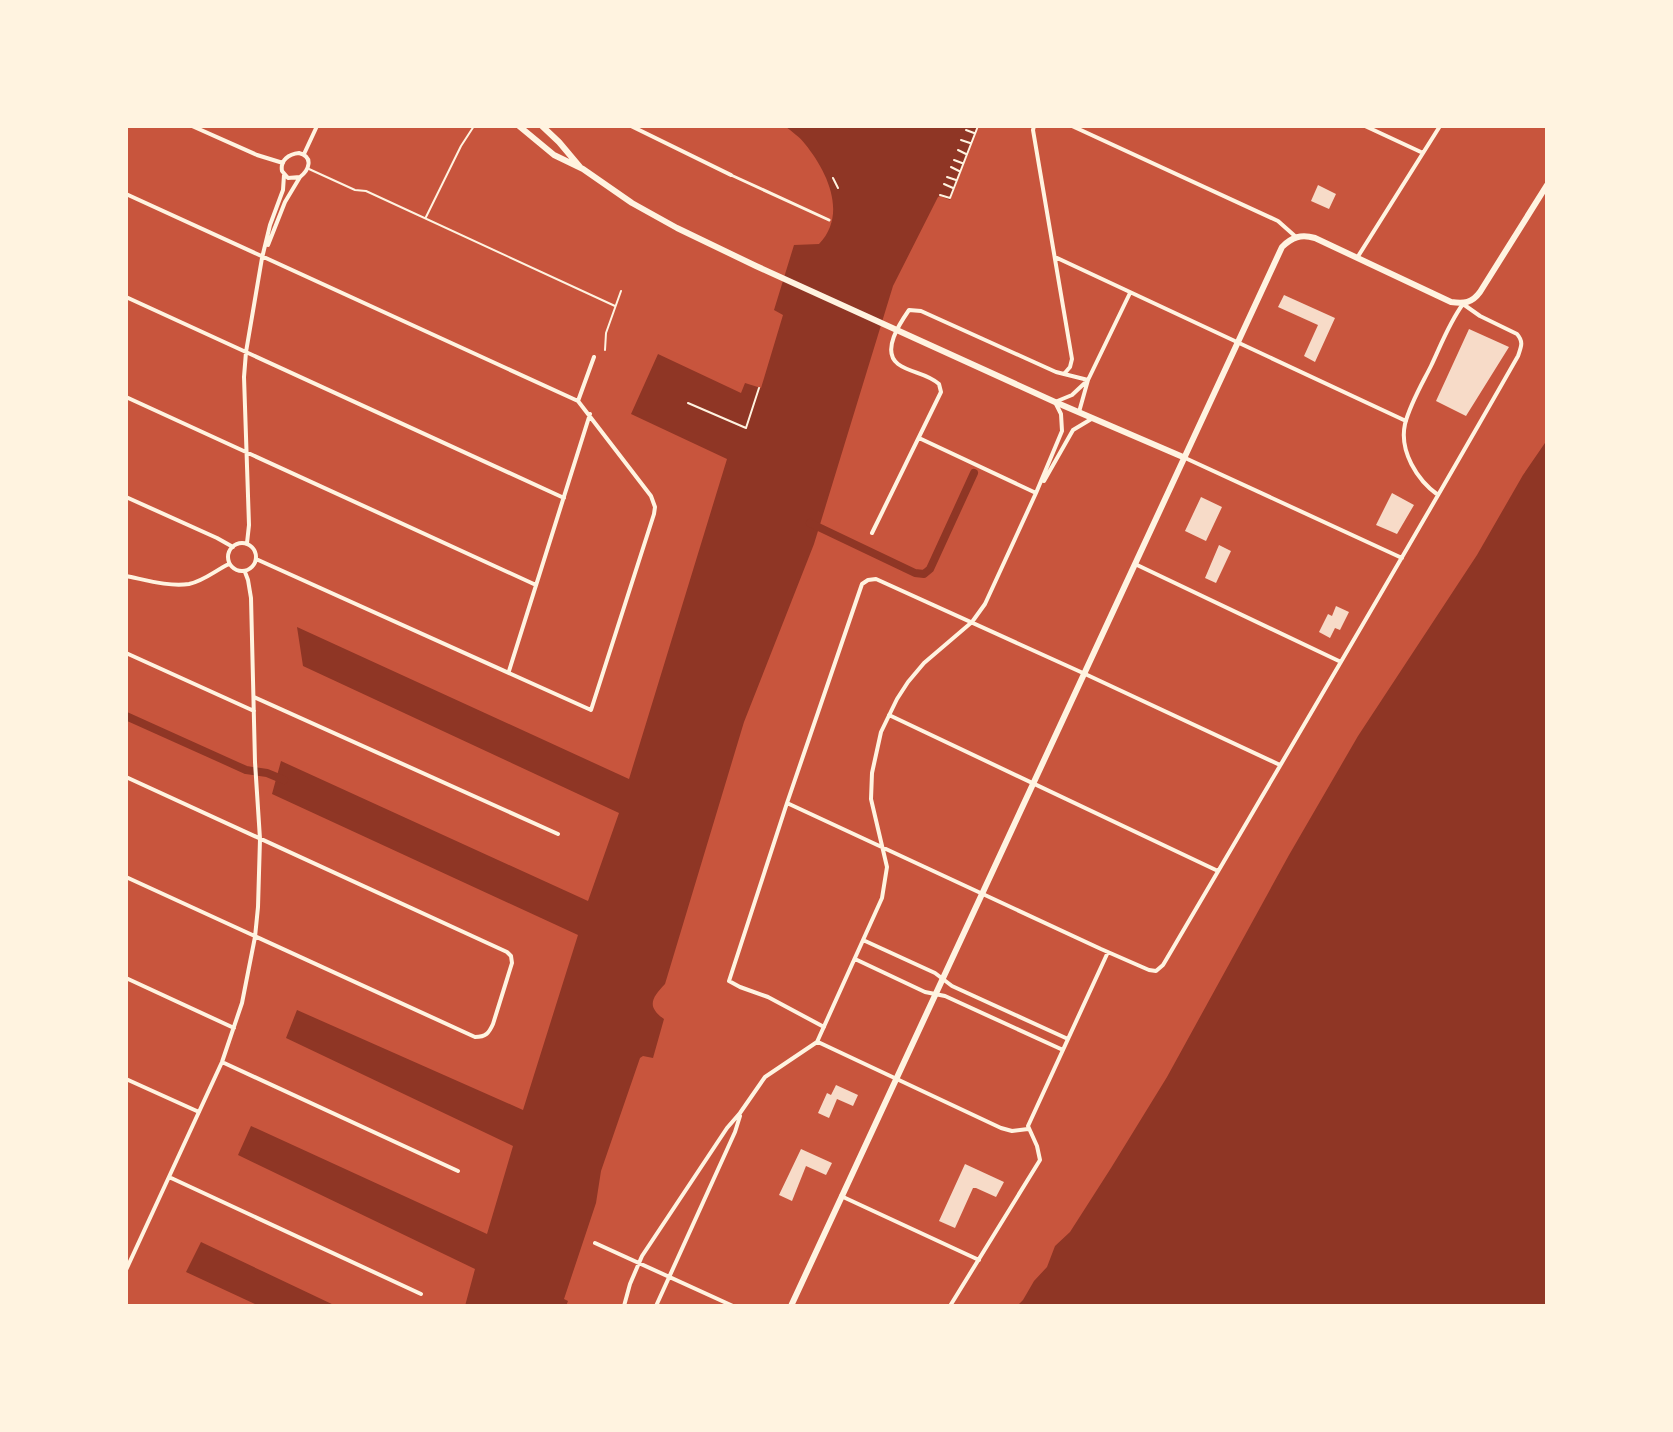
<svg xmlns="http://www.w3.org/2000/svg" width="1673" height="1432" viewBox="0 0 1673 1432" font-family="'Roboto Condensed',sans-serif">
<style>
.water{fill:#8f3625}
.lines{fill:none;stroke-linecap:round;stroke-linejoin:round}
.canal{stroke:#8f3625;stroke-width:8}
.building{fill:#f7dbc8}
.path{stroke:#fff3e0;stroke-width:2}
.service{stroke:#fff3e0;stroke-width:2}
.pedestrian{stroke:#fff3e0;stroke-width:3}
.minor{stroke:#fff3e0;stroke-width:4}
.secondary{stroke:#fff3e0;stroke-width:6}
</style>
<rect width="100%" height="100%" fill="#c8553d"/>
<path class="water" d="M785 126H978L950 200 940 196 938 197 893 286 814 544 744 722 665 984C652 998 646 1006 664 1019L653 1058 643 1056 640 1058 601 1171 596 1203 564 1299 568 1301 566 1306H465L475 1269 238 1155 251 1126 487 1234 513 1146 286 1038 297 1010 523 1110 578 935 272 794 281 761 588 901 619 813 303 666 297 627 629 779 727 459 631 414 658 354 741 393 745 383 761 388 783 315 774 310 794 245 819 244C848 214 827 171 805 144 800 137 792 132 785 126Z
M1547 440V1306H1017L1023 1300 1034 1281 1047 1267 1055 1246 1070 1232 1111 1168 1167 1077 1289 855 1358 736 1477 555 1523 475Z
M201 1242 336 1306H259L186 1272Z"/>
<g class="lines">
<path class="canal" d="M810 523 915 573 924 574 930 569 974 473
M126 716 246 770 267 773 284 780"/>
</g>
<path class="building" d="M1318 185 1336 194 1329 209 1311 201Z
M1284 295 1335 318 1315 362 1304 356 1318 325 1278 307Z
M1469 329 1509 347 1466 416 1436 401Z
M1392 493 1414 505 1397 534 1376 525Z
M1201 497 1222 507 1206 541 1185 531Z
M1219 545 1231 551 1216 583 1205 578Z
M1336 606 1349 612 1340 630 1335 628 1330 638 1319 632 1328 614 1332 616Z
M836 1085 858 1095 853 1106 837 1099 829 1118 818 1113 827 1093 831 1095Z
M801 1149 832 1163 826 1175 806 1166 792 1201 779 1195Z
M965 1164 1004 1182 996 1197 976 1188H973L955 1228 939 1221Z"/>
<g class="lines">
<path class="path" d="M966 130 974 133
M961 140 970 143
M958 150 966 154
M954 160 962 163
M951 167 959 171
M947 177 956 180
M833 178 838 188
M944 184 953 188
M940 195 950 198 978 126
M688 403 746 428 759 388"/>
<path class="service" d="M309 169 355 190 366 191 615 306
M426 217 461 146 474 126
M605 350 606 333 621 291"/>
<path class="pedestrian" d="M731 175 829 220"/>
<path class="minor" d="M192 126 257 155 283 163
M631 126 731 175
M1034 126 1033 130 1072 359 1070 367 1064 374
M1072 126 1278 221 1296 237
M1365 126 1423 153
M299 153C314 157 309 170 300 177L288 178 282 171C280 160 289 154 299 153Z
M304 154 317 126
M126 194 578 401 651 496 655 507 654 514 591 710 256 559
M268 245 285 202 300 177
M1055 257 1406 421
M1357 258 1440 126
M126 297 564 498
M126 397 536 585
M578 401 594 357
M1079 412 1088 380 1130 293
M919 438 1036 493
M1183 457 1402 558
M1044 481 1073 430 1093 418
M126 497 217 538 233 547
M872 533 941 392 939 384C927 373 910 373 898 364 881 351 900 323 909 310L921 311 1056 372 1088 380
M228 557a14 14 0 1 1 28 0a14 14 0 1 1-28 0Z
M247 543 249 525 244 377 246 352 262 258 270 225 283 190 284 175
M1135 564 1341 662
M126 576C146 580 169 587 189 584 204 581 216 570 229 564
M126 653 254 711
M509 671 590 414
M254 697 558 834
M889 715 1218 871
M126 777 507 952 511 956 512 963 493 1024C489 1033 486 1037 475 1037L126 877
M787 803 1101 949 1149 970 1156 971 1163 965C1282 762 1402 560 1518 356 1521 347 1524 342 1517 334L1480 316 1463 304C1449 323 1441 345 1431 366 1422 384 1410 404 1405 424 1399 451 1417 480 1438 495
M863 940 935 973 952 986 1068 1039
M855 959 925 992 945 996 1063 1050
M126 978 234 1028
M824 1027 768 997 740 987 729 981 787 803 862 584 868 580 876 579 1083 673 1280 765
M818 1042 1001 1128 1012 1131 1028 1129
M222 1062 458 1171
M126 1079 199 1112
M169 1177 421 1294
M841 1196 979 1260
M595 1243 733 1306
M126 1270 222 1062 242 1003 255 937 258 907 260 839 255 762 251 598 248 580 245 572
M624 1306 630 1284 642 1256 727 1128 740 1113 765 1077 817 1042 882 898 887 867 871 799 872 773 881 732 897 699 908 682 924 663 972 622 985 604 1036 493 1062 431 1061 414 1055 402 1072 395 1088 380
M656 1306 735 1132 740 1116
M950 1306 1040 1160 1037 1146 1028 1126 1108 952"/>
<path class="secondary" d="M519 126 554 155 583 169 632 203 677 228 756 266 1055 402 1183 457
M542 126 559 142 580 167
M791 1306 1282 247C1292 237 1301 234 1315 238L1451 302C1464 304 1472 303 1480 292L1547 185"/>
</g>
<rect width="1673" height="1432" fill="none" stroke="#fff3e0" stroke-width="256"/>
</svg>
